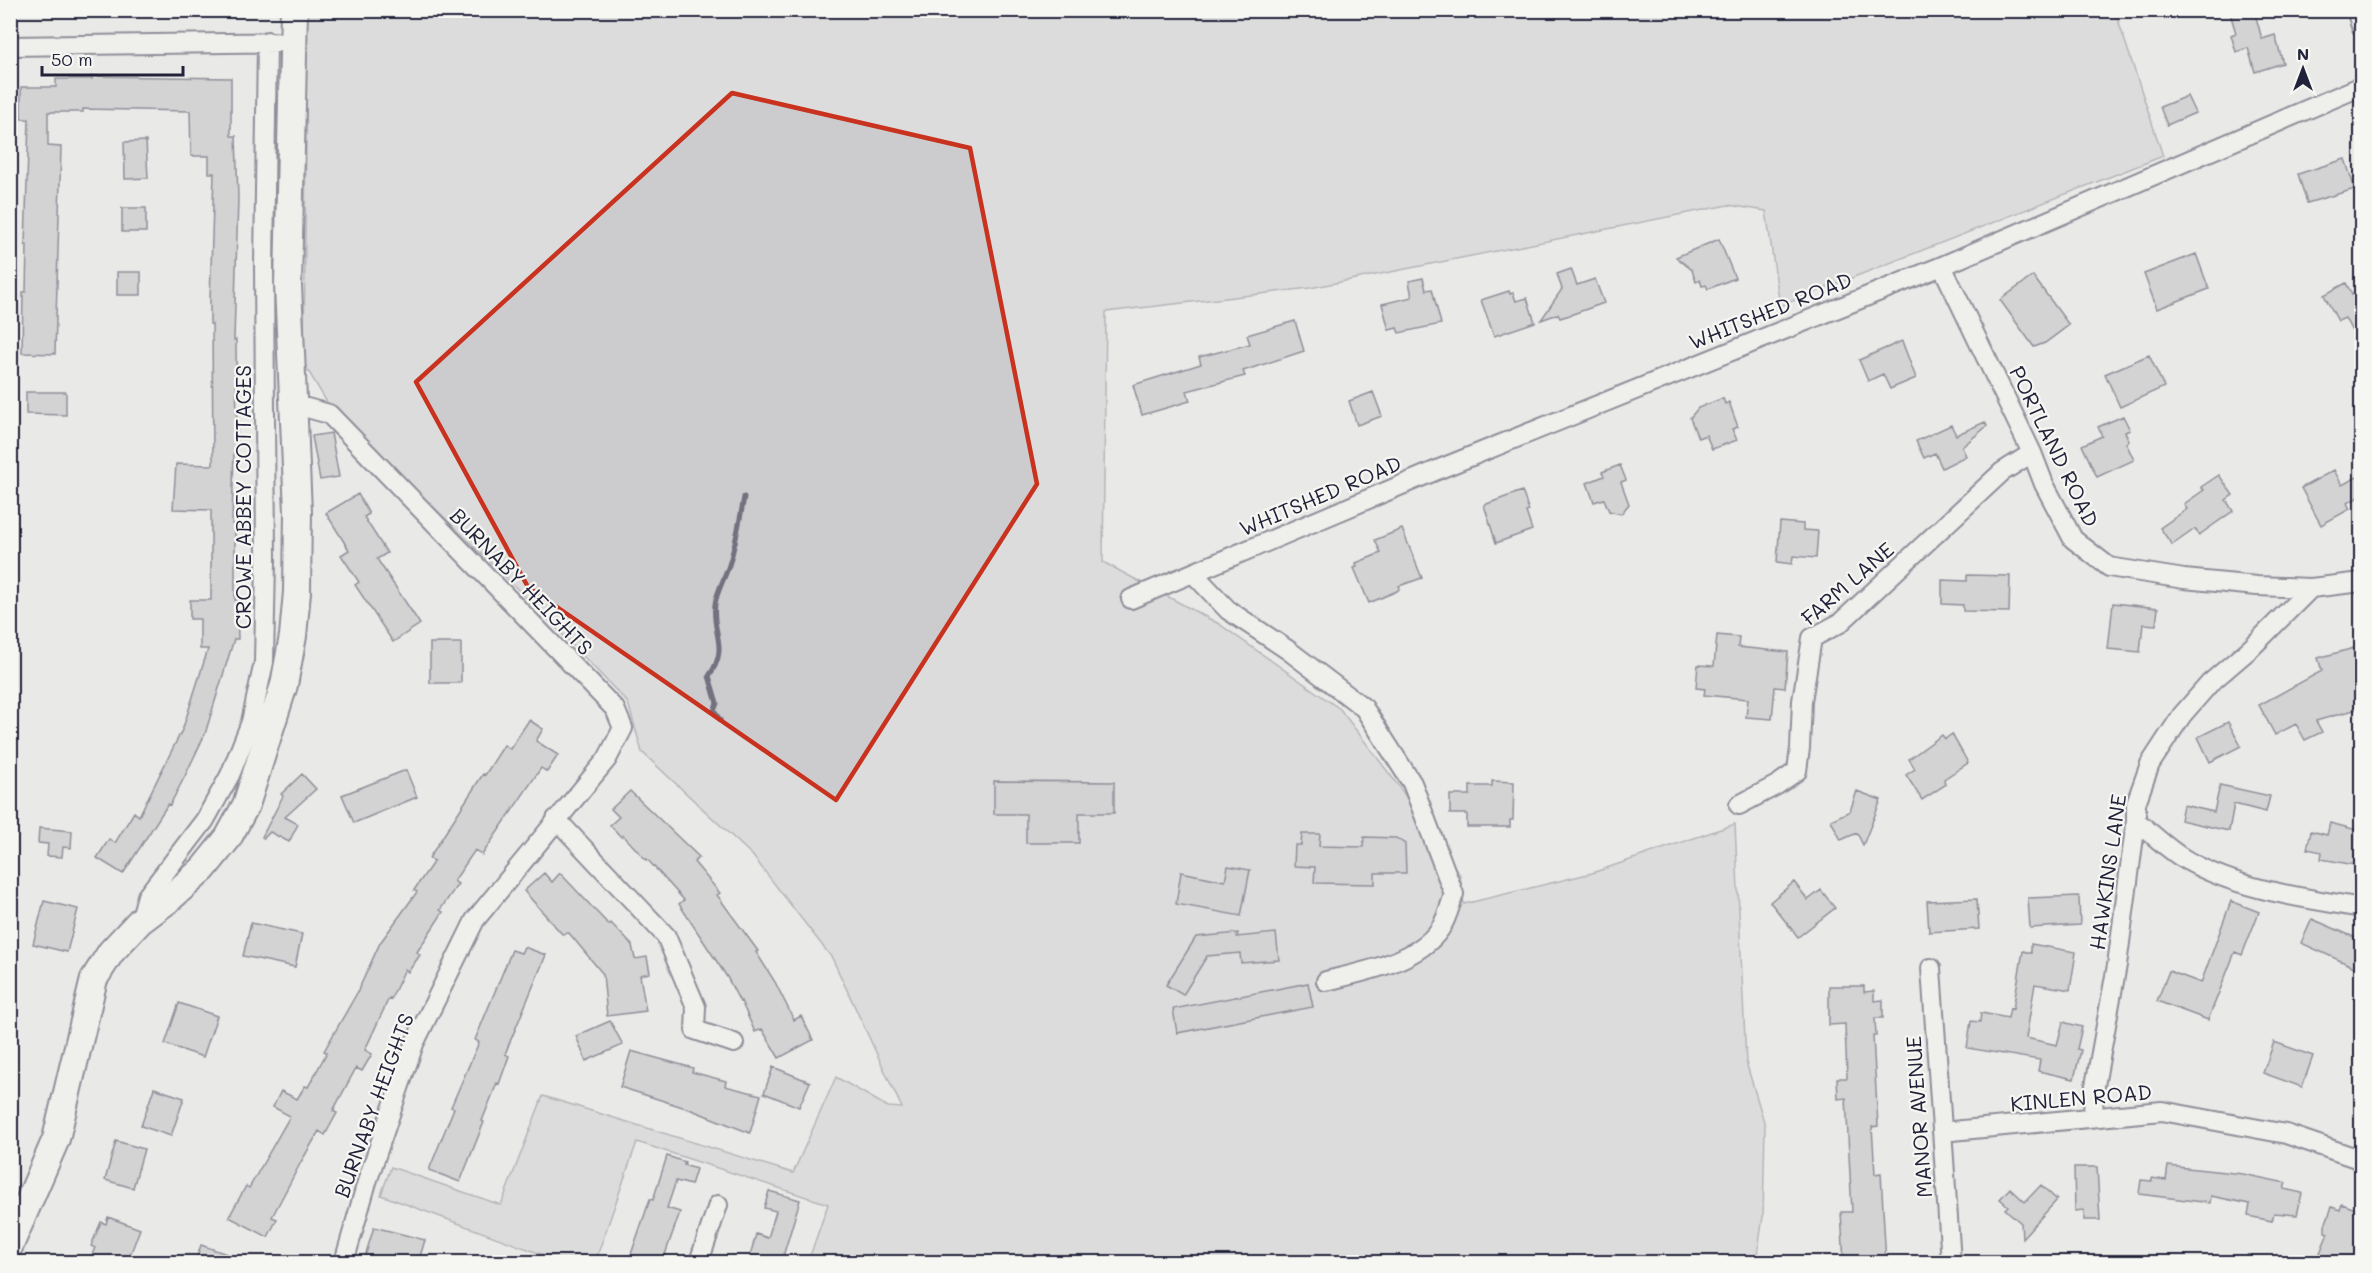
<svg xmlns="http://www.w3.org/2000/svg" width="2372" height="1273" viewBox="0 0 2372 1273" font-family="Mali,sans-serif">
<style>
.green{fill:#ccccce;stroke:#777784;stroke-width:1.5}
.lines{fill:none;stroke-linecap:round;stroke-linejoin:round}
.stream{stroke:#71717f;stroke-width:5}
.building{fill:#b8b8bc;stroke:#22223b;stroke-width:1.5}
.street-casing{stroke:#22223b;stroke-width:22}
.secondary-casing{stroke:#22223b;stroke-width:30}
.street{stroke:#f6f6f2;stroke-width:18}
.secondary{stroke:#f6f6f2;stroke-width:26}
.marked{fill:none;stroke:#c8321e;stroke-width:4.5;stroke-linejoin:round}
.labels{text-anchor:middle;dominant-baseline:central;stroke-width:4.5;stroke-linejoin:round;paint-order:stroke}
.street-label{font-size:21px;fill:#22223b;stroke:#f6f6f2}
</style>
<rect width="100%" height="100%" fill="#e9e9e7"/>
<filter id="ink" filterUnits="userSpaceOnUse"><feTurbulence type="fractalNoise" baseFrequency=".0167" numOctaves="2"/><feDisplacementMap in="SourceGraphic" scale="12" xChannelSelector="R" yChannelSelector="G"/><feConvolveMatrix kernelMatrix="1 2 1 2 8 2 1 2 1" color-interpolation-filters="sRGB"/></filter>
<g filter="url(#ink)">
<path class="green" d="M307 11H2115L2163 156 1780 306 1766 211 1728 205 1310 288 1106 312 1103 562 1219 624 1340 709 1398 785 1460 875 1464 904 1592 873 1735 824 1746 1062 1765 1125 1763 1217 1756 1262H808L828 1204 637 1142 595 1262H563L381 1195 391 1167 501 1205 543 1096 793 1173 836 1077 888 1107 902 1108 832 958 752 855 642 752 628 703 541 612 328 404 304 364Z"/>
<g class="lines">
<path class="stream" d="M720 720 714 711 717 703 709 676C730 647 711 633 715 604 717 591 725 578 729 565 736 543 740 520 744 497"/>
</g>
<path class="building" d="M2229 10H2254L2262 39 2275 35 2283 63 2255 72 2248 48 2236 52 2231 35 2236 33Z
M92 76 231 78V136H236L238 198 234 340H236L237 450H234L232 524H235V600H237L238 639H234L205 734 185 776 170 805 168 804 123 874 97 858 109 839 115 843 134 812 139 816 183 728 208 649H200V619H190V600H211V510L173 509 176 464 213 465 212 324H210V300L214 173H209V156H191L190 111 83 109V112H48V146L61 147 55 354 22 353 23 292H26L27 245H25L29 119H21V87H56V79H92Z
M2187 96 2195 113 2167 125 2160 107Z
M146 141 148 178 125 179 124 142Z
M2345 159 2355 189 2307 203 2298 174Z
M122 208H146V232H122Z
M1719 239 1735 278 1708 289 1706 285 1702 286 1700 280 1696 282 1692 270 1676 257Z
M2196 254 2209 289 2157 309 2144 274Z
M1571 269 1577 285 1595 279 1604 303 1570 315 1560 318 1558 314 1541 320 1562 289 1557 274Z
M117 272H141V295H117Z
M2033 276 2069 325 2045 343 2034 347 2000 300Z
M1423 278 1426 290 1432 289 1441 324 1399 333 1397 328 1389 330 1382 304 1412 297 1409 281Z
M2346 283 2352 295 2361 290V349L2345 318 2338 321 2324 295Z
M1509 291 1510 294 1513 293 1516 301 1527 298 1535 322 1494 336 1481 300Z
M1295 321 1304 351 1243 371 1245 376 1187 391 1190 401 1142 415 1133 385 1201 364 1199 357 1250 344 1247 335Z
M1902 341 1916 378 1890 389 1883 374 1868 381 1859 360Z
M2149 355 2164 387 2120 407 2105 374Z
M26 392H66V415L26 414Z
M1373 392 1382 416 1357 425 1349 401Z
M1723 398 1725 404 1729 402 1738 427 1732 429 1737 440 1712 449 1706 435 1698 438 1690 418 1698 408Z
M2123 416 2130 430 2125 432 2129 441 2126 443 2134 460 2097 477 2082 445 2102 436 2098 427Z
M1985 422 1987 426 1962 447 1966 456 1942 468 1935 453 1924 458 1916 441 1951 425 1956 435Z
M331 433 339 477 320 480 312 436Z
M1620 465 1626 480 1621 482 1629 504 1621 514 1609 511 1604 499 1594 502 1587 483 1604 476 1602 472Z
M2334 470 2342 485 2361 475V496L2347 503 2350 509 2321 525 2301 488Z
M2219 475 2233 495 2226 500 2233 511 2199 535 2195 529 2172 545 2160 528 2187 509 2184 504 2204 490 2201 487Z
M1522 491 1529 511 1526 512 1532 530 1496 543 1484 505Z
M358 494 369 514 364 517 387 553 377 559 420 624 393 642 355 585 359 582 341 555 349 550 326 513Z
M1780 522 1803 524V530L1818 531 1816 558 1793 556 1792 564 1777 562Z
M1402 529 1422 578 1399 586 1400 588 1397 591 1369 603 1354 568 1357 567 1356 563 1381 553 1375 540Z
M1967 575 2010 576 2009 612 1963 611V605L1942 604V580L1967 581Z
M2113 603 2158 608 2156 625 2143 624 2140 652 2108 649Z
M1717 635 1739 637 1738 647 1788 652 1785 688 1775 687 1772 719 1746 717 1748 699 1704 695 1705 689 1696 688 1698 665 1714 666Z
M430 643H461V683H430Z
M2361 646V708L2316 721 2322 732 2305 740 2296 724 2275 735 2259 705 2322 671 2318 658Z
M529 720 543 729 536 741 558 755 547 772 541 768 482 855 475 850 454 881 458 884 440 910 443 912 417 952 420 955 408 972 405 969 391 999 389 998 365 1050 372 1054 362 1071 356 1068 333 1111 337 1113 325 1135 319 1131 301 1162 272 1217 277 1219 268 1237 229 1217 246 1186 249 1188 290 1116 273 1107 281 1091 297 1099 305 1086 308 1087 327 1052 324 1051 357 993 380 943 417 892 414 890 434 861 429 858 483 774 485 775 504 745 510 749Z
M2228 722 2241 746 2210 762 2198 737Z
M1952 734 1968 763 1944 779 1945 785 1922 800 1906 775 1915 769 1909 759 1942 735 1945 739Z
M406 770 417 797 354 823 342 795Z
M302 774 316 789 285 817 298 824 289 842 270 832 264 838 262 837 283 796 281 794Z
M994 781 1114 782V813H1079V843H1026V814H994Z
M1492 781 1514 782 1513 820H1510V827H1467V814H1450V795H1470V786H1492Z
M2220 785 2270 796 2266 812 2234 804 2229 831 2180 820 2183 805 2214 812Z
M630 791 699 857 694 862 720 893 717 895 758 951 756 952 775 982 794 1020 801 1016 813 1040 779 1058 762 1029 755 1032 741 1001 740 1002 727 977 679 904 684 900 647 859 646 860 623 835 621 837 610 825 619 817 611 809Z
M1857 791 1881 800 1863 845 1857 833 1841 840 1831 820 1850 811Z
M2330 823 2361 831V866L2321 859 2322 852 2307 849 2311 831 2327 835Z
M39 828 72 831 71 848 63 847 62 857 47 856 48 844 38 843Z
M1302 834H1320L1319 846 1363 847 1364 837 1396 838 1405 844 1406 873H1375V884L1314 883 1315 867 1294 866 1295 845H1301Z
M1228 866 1250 870 1241 916 1176 904 1181 872 1225 881Z
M544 873 552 882 560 873 609 925 611 923 632 945 635 959 647 957 650 973 640 975 646 1011 607 1016 603 974 569 933 562 934 524 891Z
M1794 882 1808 900 1821 890 1835 908 1798 937 1770 902Z
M2079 896 2080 925 2030 928 2028 898Z
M1977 899 1979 929 1929 932 1927 901Z
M44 901 78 909 67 952 33 944Z
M2231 901 2259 912 2242 955 2235 952 2208 1020 2157 1001 2169 971 2201 983Z
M2312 919 2361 940V970L2301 943Z
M251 923 302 934 295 967 243 956Z
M1238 933 1237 937 1276 933 1279 960 1241 963 1240 953 1207 956 1183 995 1166 985 1196 937Z
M2031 944 2076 952 2070 990 2035 984 2026 1038 2057 1045 2063 1022 2082 1027 2077 1049 2081 1050 2074 1079 2038 1071 2040 1060 1967 1048 1971 1021 1980 1022 1981 1013 2008 1018 2010 1008 2013 1009 2023 951 2031 953Z
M524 947 546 955 505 1054 509 1056 499 1084 497 1083 482 1121 484 1122 460 1182 429 1170 454 1108 451 1107 479 1042 475 1040 512 950 521 953Z
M1308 983 1313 1007 1177 1033 1173 1009Z
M1829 986H1864V992L1874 991V1001L1883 1000V1018H1875L1876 1036H1873L1878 1126 1872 1127 1875 1174 1881 1173 1886 1263H1844L1841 1212H1852L1846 1098 1838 1099 1837 1078H1847L1845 1024 1829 1025Z
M179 1003 217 1016 203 1057 165 1044Z
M610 1021 623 1045 586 1061 576 1036Z
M2274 1042 2313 1056 2302 1087 2263 1073Z
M631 1051 693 1068 692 1072 726 1081 725 1086 761 1095 750 1133 689 1109 620 1087Z
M773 1067 810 1082 799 1107 764 1093Z
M154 1088 184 1098 171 1136 141 1126Z
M116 1141 144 1149 133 1188 105 1180Z
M667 1156 685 1162 684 1165 696 1169 691 1185 676 1181 667 1208 680 1212 662 1263H628L650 1199 653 1200Z
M2168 1166 2243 1174 2286 1183 2284 1189 2302 1193 2297 1215 2274 1213 2272 1221 2248 1216 2250 1204 2211 1196 2210 1203 2139 1194 2141 1180 2152 1181V1178L2166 1180Z
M2074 1167H2097L2100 1220H2084V1210L2075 1211Z
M2041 1185 2057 1200 2022 1238 2021 1223 2005 1209 2008 1206 2000 1199 2010 1188 2025 1202Z
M769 1191 800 1200 794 1220 781 1263H748L756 1234 768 1238 776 1211 764 1208Z
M2342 1204 2361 1211V1263H2316L2328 1233 2325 1232V1225L2332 1207 2340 1210Z
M108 1217 140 1229 127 1263H88L95 1248 91 1246 101 1222 106 1224Z
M374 1227 425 1240 418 1263H363Z
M201 1245 244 1260V1263H195Z"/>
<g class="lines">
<g class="street-casing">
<path id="street" d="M2356 10 2362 28
M10 46 293 42
M1942 266 2032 453 2044 484 2073 539 2109 567 2184 579 2257 586 2311 588 2362 582
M293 407 307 408 329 414 615 709 623 728 607 759 475 920 414 1044 367 1182 344 1262
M1193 573 1228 610 1288 650 1364 708 1412 783 1454 894C1450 905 1447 919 1440 929 1418 962 1362 972 1326 981
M1131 599 1442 468 1942 266 2362 86
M1739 805 1777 785 1797 771 1800 748 1802 701 1812 638 1840 623 2002 472 2032 453
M556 819 666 936 696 1007 695 1030 734 1043
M2136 821C2153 834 2169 851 2188 861 2240 890 2303 898 2362 908
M140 921 147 896 205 820 230 775 251 722 264 662 266 561 264 266 267 41
M1931 968 1951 1262
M2093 1116 2094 1091 2117 965 2136 821V803L2150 764 2182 715 2210 683 2251 648 2311 588
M1942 1132 2162 1111 2286 1134 2362 1160
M699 1262 718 1205"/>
</g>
<g class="secondary-casing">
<path id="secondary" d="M10 1245 56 1139 94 979 111 952 140 921 168 900 203 869 228 838 246 805 284 685 293 636 297 592 298 512 288 285 294 10"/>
</g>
<use href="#street" class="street"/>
<use href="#secondary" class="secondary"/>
</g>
</g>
<path d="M0 0H2372V1273H0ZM732 93 970 148 1037 484 836 800 528 587 416 382Z" fill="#e9e9e7" fill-opacity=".55" fill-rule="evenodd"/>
<path class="marked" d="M732 93 970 148 1037 484 836 800 528 587 416 382Z"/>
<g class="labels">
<g class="street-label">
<text transform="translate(1770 310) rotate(-22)">WHITSHED ROAD</text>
<text transform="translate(2055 446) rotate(64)">PORTLAND ROAD</text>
<text transform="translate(1320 495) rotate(-23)">WHITSHED ROAD</text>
<text transform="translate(242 497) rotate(-90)">CROWE ABBEY COTTAGES</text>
<text transform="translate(522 581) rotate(46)">BURNABY HEIGHTS</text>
<text transform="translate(1847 583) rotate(-41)">FARM LANE</text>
<text transform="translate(2107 872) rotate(-82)">HAWKINS LANE</text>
<text transform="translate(2081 1097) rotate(-5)">KINLEN ROAD</text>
<text transform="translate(373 1105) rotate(-70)">BURNABY HEIGHTS</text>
<text transform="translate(1918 1117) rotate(-94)">MANOR AVENUE</text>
</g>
</g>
<rect width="2372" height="1273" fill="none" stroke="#f6f6f2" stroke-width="36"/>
<rect x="18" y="18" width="2336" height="1237" fill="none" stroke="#22223b" stroke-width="2" filter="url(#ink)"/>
<g transform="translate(2303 69)" stroke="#f6f6f2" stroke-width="4.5" paint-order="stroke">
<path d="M0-4.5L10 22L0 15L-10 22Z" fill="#22223b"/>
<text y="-9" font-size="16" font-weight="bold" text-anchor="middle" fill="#22223b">N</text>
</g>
<path d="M42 66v9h141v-9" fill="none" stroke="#22223b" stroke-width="3"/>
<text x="51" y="66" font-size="18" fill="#22223b" stroke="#f6f6f2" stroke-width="4.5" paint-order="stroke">50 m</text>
</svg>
